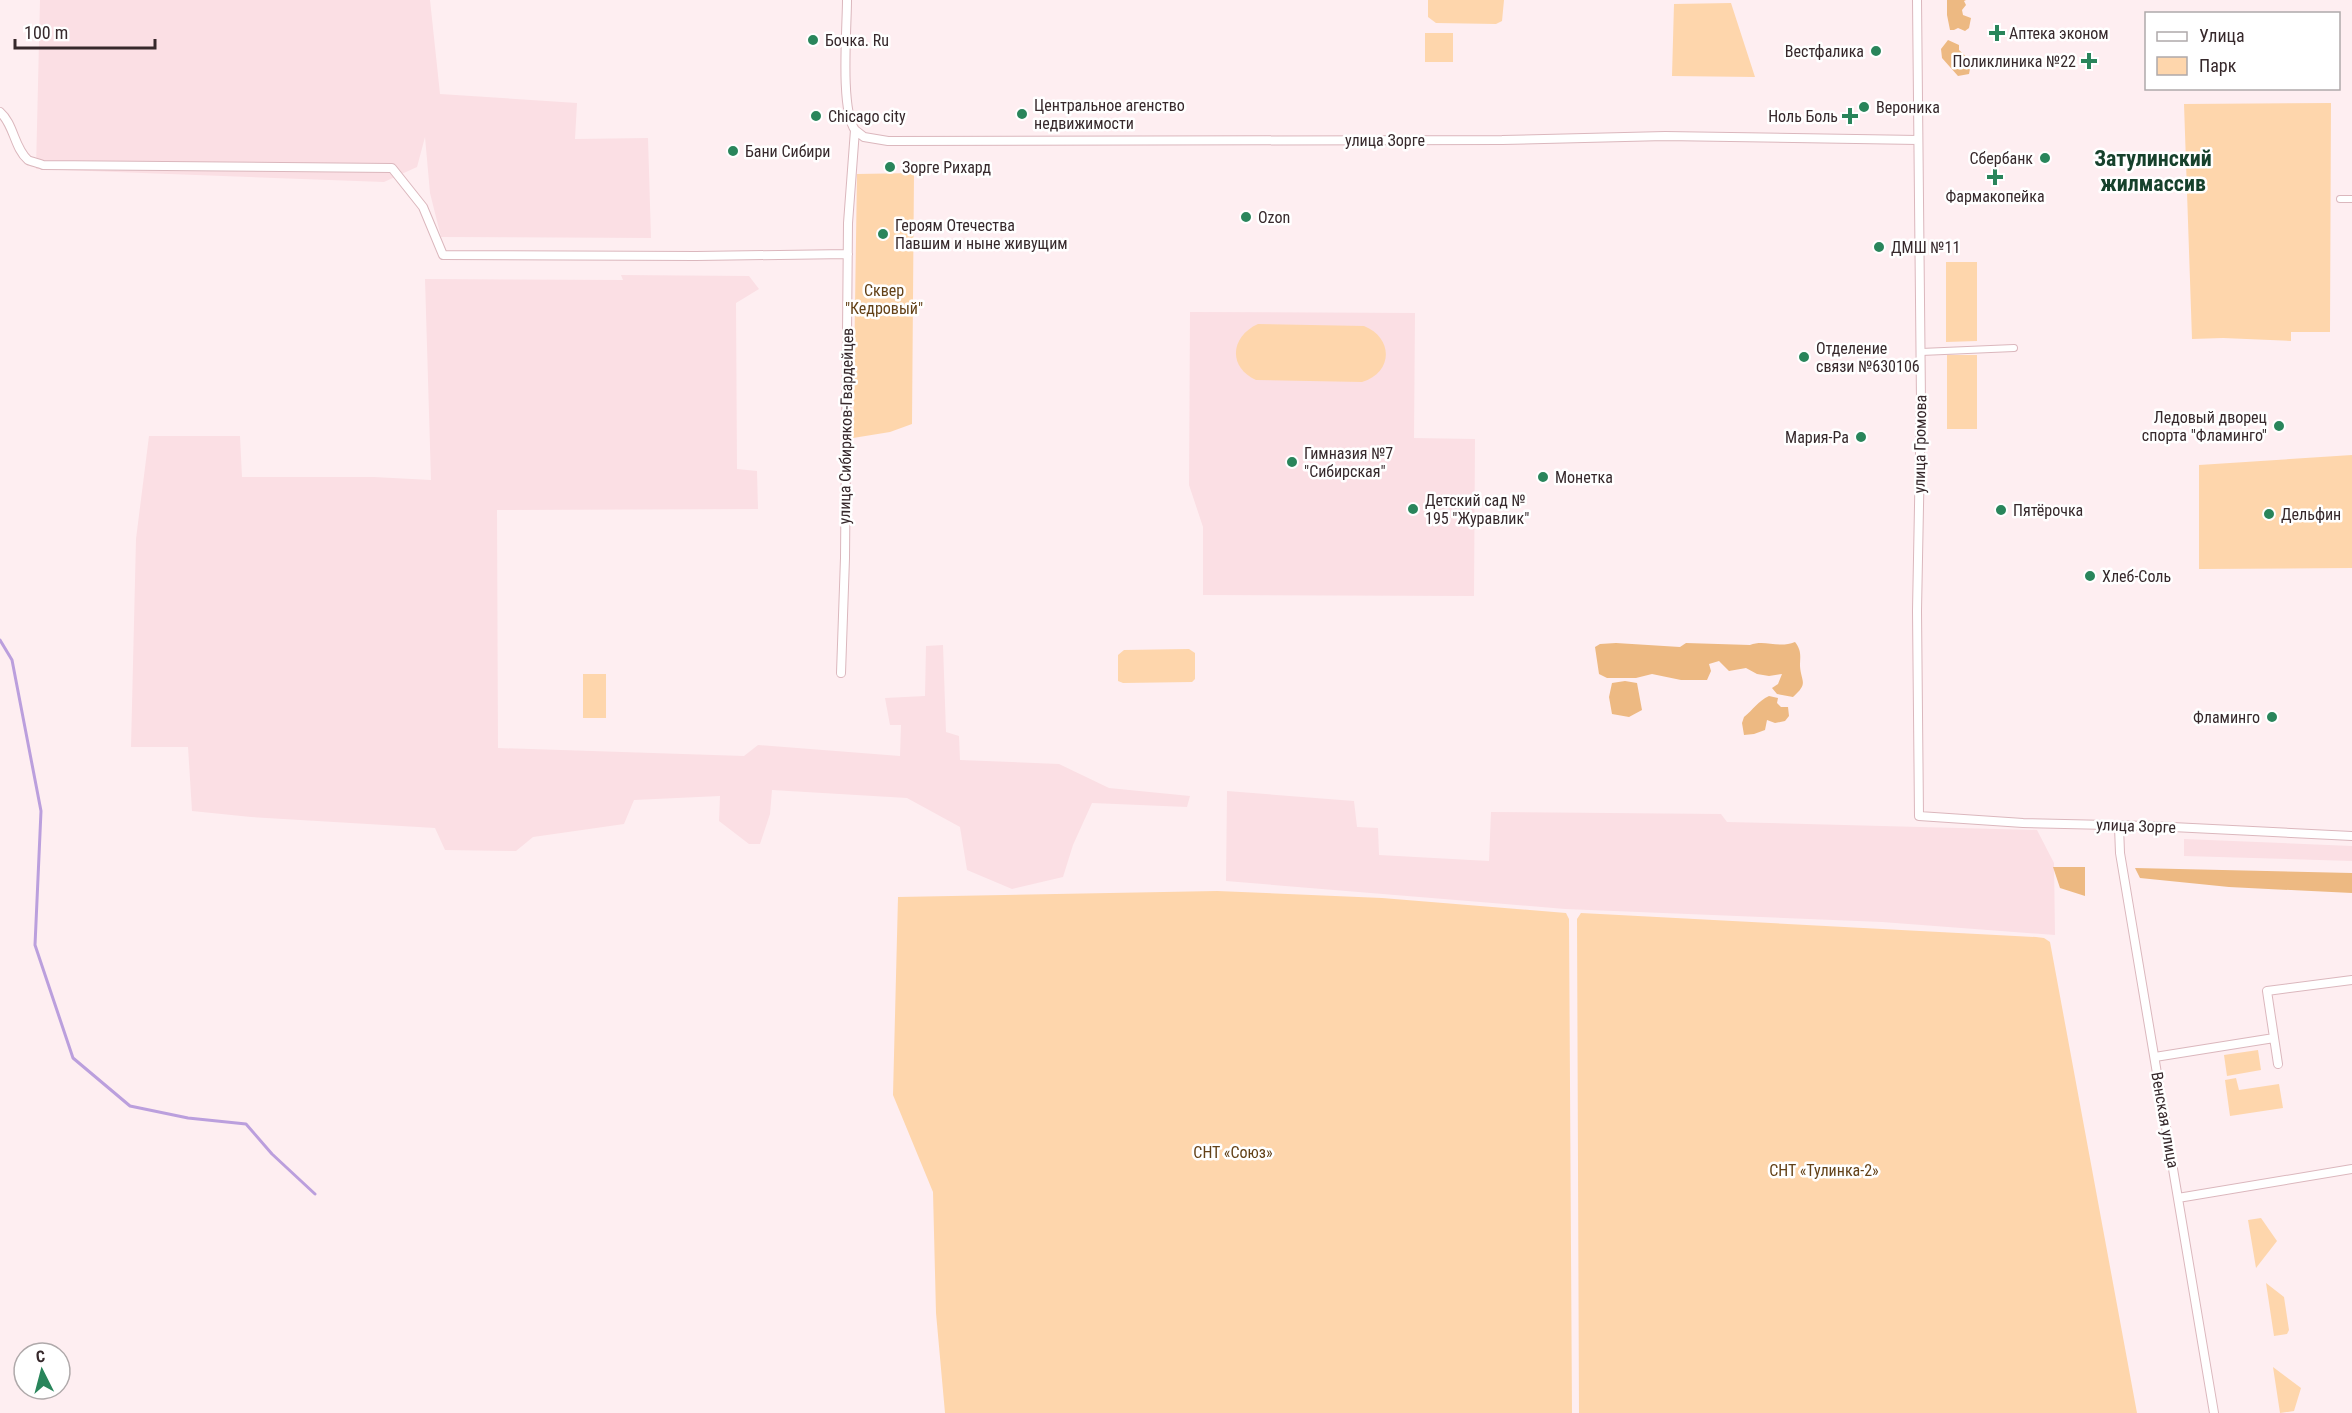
<svg xmlns="http://www.w3.org/2000/svg" width="2352" height="1413" viewBox="0 0 2352 1413" font-family="'Roboto Condensed',sans-serif">
<style>
.built{fill:#fbdfe4}
.green{fill:#fed6ac}
.forest{fill:#edb982}
.lines{fill:none;stroke-linecap:round;stroke-linejoin:round}
.stream{stroke:#bb9fdd;stroke-width:3}
.pedestrian-casing{stroke:#dbb7bd;stroke-width:8}
.minor-casing{stroke:#dbb7bd;stroke-width:10}
.pedestrian{stroke:#fff;stroke-width:6}
.minor{stroke:#fff;stroke-width:8}
.poi-dot{fill:#29855b;stroke:#fff;stroke-width:2}
.labels{text-anchor:middle;dominant-baseline:central;stroke-width:5;stroke-linejoin:round;paint-order:stroke}
.poi-label{font-size:16px;fill:#36282b;stroke:#fff;text-anchor:start}
.street-label{font-size:16px;fill:#36282b;stroke:#fff}
.park-label{font-size:16px;fill:#634117;stroke:#fff}
.district-label{font-size:22px;font-weight:bold;fill:#16412c;stroke:#fff}
</style>
<rect width="100%" height="100%" fill="#feeef1"/>
<path class="built" d="M40 0H430L440 94 577 103 575 139 648 138 651 238 441 237 430 193 425 137 417 167 384 182 36 169Z
M621 275 749 276 759 289 736 303 737 469 757 471 758 509 497 510 498 748 744 756 758 745 900 756 901 725H890L885 698 925 696 926 646 943 645 946 732 959 736 960 760 1059 764 1109 788 1190 796 1187 807 1092 803 1073 845 1063 877 1012 889 967 870 960 827 907 798 772 790 770 814 760 844H749L719 821 720 796 634 800 624 824 533 837 516 851 445 850 435 828 251 817 192 811 188 747H131L136 539 149 436H240L242 477H374L431 480 425 279 623 280Z
M1190 312 1415 313 1414 438 1475 439 1474 596 1203 595V527L1189 485Z
M1227 791 1354 801 1357 827 1378 828 1379 855 1489 861 1491 812 1721 814 1727 822 2037 830 2054 863 2055 935 1882 922 1565 909 1226 881Z
M2184 839 2352 846V861L2184 856Z"/>
<path class="green" d="M1428 0H1504L1502 21 1496 24 1436 23 1428 17Z
M1731 3 1755 77 1672 76 1674 4Z
M1425 33H1453V62H1425Z
M2331 103 2330 332H2291V341L2223 338 2192 339 2184 104Z
M914 173 912 424 890 432 853 438 857 174Z
M1946 262H1977V341L1946 342Z
M1258 324 1364 326C1394 338 1393 373 1362 382L1256 380C1227 367 1231 336 1258 324Z
M1947 355H1977V429H1947Z
M2352 455V568L2199 569V465Z
M1189 649 1195 653V679L1192 682 1123 683 1118 681V655L1124 650Z
M583 674H606V718H583Z
M1217 891 1382 898 1566 913 1569 919 1572 1413H945L936 1313 933 1192 893 1095 898 897Z
M1581 913 2036 937 2044 938 2050 942 2137 1413H1579L1577 919Z
M2258 1050 2261 1070 2227 1076 2224 1055Z
M2236 1078 2239 1090 2279 1084 2283 1108 2230 1116 2225 1080Z
M2261 1218 2277 1241 2256 1268 2248 1220Z
M2266 1283 2284 1297 2289 1330 2287 1334 2274 1336Z
M2273 1367 2301 1388 2294 1411 2280 1413Z"/>
<path class="forest" d="M1947 0H1966L1964 1 1966 5 1962 10 1963 15 1971 18 1969 28 1965 31 1958 28 1954 30H1950L1947 15Z
M1948 40 1959 45V50C1968 58 1972 62 1969 74L1958 76 1942 58 1941 49Z
M1795 642C1802 651 1800 656 1800 666 1801 682 1809 683 1793 697L1777 694 1772 688 1778 684 1782 674 1769 676 1757 674 1746 668 1729 671 1719 661 1709 664 1711 671 1707 680H1681L1652 674 1636 678H1607L1599 674 1595 647 1600 644 1616 643 1680 647 1686 643 1750 645C1765 639 1778 649 1795 642Z
M1625 681 1637 683 1642 710 1629 717 1612 714 1609 697 1612 683Z
M1769 696 1778 698 1777 703 1781 707H1788L1789 716 1785 721 1775 723 1767 720 1765 730 1754 734 1744 735 1742 723 1744 717C1753 710 1758 701 1769 696Z
M2053 867H2085V896L2060 888Z
M2135 868 2352 873V893L2229 887 2140 878Z"/>
<g class="lines">
<path class="stream" d="M0 640 12 660 41 811 35 945 73 1058 130 1106 188 1118 246 1124 272 1154 315 1194"/>
<g class="pedestrian-casing">
<path id="pedestrian" d="M2340 199H2352
M1921 352 2014 348"/>
</g>
<g class="minor-casing">
<path id="minor" d="M1917 0 1921 401 1917 611 1919 816 2023 823 2152 826 2352 836
M0 112C14 124 14 148 28 160 32 162 39 163 43 165L392 168 423 207 443 255 696 256 848 254
M855 130 864 137 888 141 1502 140 1665 136 1918 140
M841 673 845 558 848 223 855 130C840 109 847 28 847 0
M2119 826 2120 853 2214 1413
M2155 1057 2274 1038
M2278 1064 2267 991 2352 980
M2178 1198 2352 1169"/>
</g>
<use href="#pedestrian" class="pedestrian"/>
<use href="#minor" class="minor"/>
</g>
<g class="poi-dot">
<path d="M1994 24h6v6h6v6h-6v6h-6v-6h-6v-6h6z"/>
<circle cx="813" cy="40" r="6"/>
<circle cx="1876" cy="51" r="6"/>
<path d="M2086 52h6v6h6v6h-6v6h-6v-6h-6v-6h6z"/>
<circle cx="1864" cy="107" r="6"/>
<circle cx="1022" cy="114" r="6"/>
<circle cx="816" cy="116" r="6"/>
<path d="M1847 107h6v6h6v6h-6v6h-6v-6h-6v-6h6z"/>
<circle cx="733" cy="151" r="6"/>
<circle cx="2045" cy="158" r="6"/>
<circle cx="890" cy="167" r="6"/>
<path d="M1992 168h6v6h6v6h-6v6h-6v-6h-6v-6h6z"/>
<circle cx="1246" cy="217" r="6"/>
<circle cx="883" cy="234" r="6"/>
<circle cx="1879" cy="247" r="6"/>
<circle cx="1804" cy="357" r="6"/>
<circle cx="2279" cy="426" r="6"/>
<circle cx="1861" cy="437" r="6"/>
<circle cx="1292" cy="462" r="6"/>
<circle cx="1543" cy="477" r="6"/>
<circle cx="1413" cy="509" r="6"/>
<circle cx="2001" cy="510" r="6"/>
<circle cx="2269" cy="514" r="6"/>
<circle cx="2090" cy="576" r="6"/>
<circle cx="2272" cy="717" r="6"/>
</g>
<g class="labels">
<g class="poi-label">
<text x="2009" y="33">Аптека эконом</text>
<text x="825" y="40">Бочка. Ru</text>
<text x="1864" y="51" text-anchor="end">Вестфалика</text>
<text x="2076" y="61" text-anchor="end">Поликлиника №22</text>
<text x="1034" y="105">Центральное агенство<tspan x="1034" dy="18">недвижимости</tspan></text>
<text x="1876" y="107">Вероника</text>
<text x="828" y="116">Chicago city</text>
<text x="1838" y="116" text-anchor="end">Ноль Боль</text>
<text x="745" y="151">Бани Сибири</text>
<text x="2033" y="158" text-anchor="end">Сбербанк</text>
<text x="902" y="167">Зорге Рихард</text>
<text x="1995" y="196" text-anchor="middle">Фармакопейка</text>
<text x="1258" y="217">Ozon</text>
<text x="895" y="225">Героям Отечества<tspan x="895" dy="18">Павшим и ныне живущим</tspan></text>
<text x="1891" y="247">ДМШ №11</text>
<text x="1816" y="348">Отделение<tspan x="1816" dy="18">связи №630106</tspan></text>
<text x="2267" y="417" text-anchor="end">Ледовый дворец<tspan x="2267" dy="18">спорта "Фламинго"</tspan></text>
<text x="1849" y="437" text-anchor="end">Мария-Ра</text>
<text x="1304" y="453">Гимназия №7<tspan x="1304" dy="18">"Сибирская"</tspan></text>
<text x="1555" y="477">Монетка</text>
<text x="1425" y="500">Детский сад №<tspan x="1425" dy="18">195 "Журавлик"</tspan></text>
<text x="2013" y="510">Пятёрочка</text>
<text x="2281" y="514">Дельфин</text>
<text x="2102" y="576">Хлеб-Соль</text>
<text x="2260" y="717" text-anchor="end">Фламинго</text>
</g>
<g class="street-label">
<text x="1385" y="140">улица Зорге</text>
<text transform="translate(846 426) rotate(-89)">улица Сибиряков-Гвардейцев</text>
<text transform="translate(1920 444) rotate(-89)">улица Громова</text>
<text transform="translate(2136 826) rotate(2)">улица Зорге</text>
<text transform="translate(2165 1120) rotate(80)">Венская улица</text>
</g>
<g class="park-label">
<text x="884" y="290">Сквер<tspan x="884" dy="18">"Кедровый"</tspan></text>
<text x="1233" y="1152">СНТ «Союз»</text>
<text x="1824" y="1170">СНТ «Тулинка-2»</text>
</g>
<g class="district-label">
<text x="2153" y="158">Затулинский<tspan x="2153" dy="25">жилмассив</tspan></text>
</g>
</g>
<rect x="2145" y="12" width="195" height="78" fill="#ffffff" stroke="#afa9aa" stroke-width="1.5"/>
<rect x="2157" y="32" width="30" height="9" fill="#ffffff" stroke="#afa9aa" stroke-width="1.5"/>
<text x="2199" y="42" font-size="18" fill="#36282b">Улица</text>
<rect x="2157" y="57" width="30" height="18" fill="#fed6ac" stroke="#afa9aa" stroke-width="1.5"/>
<text x="2199" y="72" font-size="18" fill="#36282b">Парк</text>
<g transform="translate(42 1371) rotate(354)"><circle r="28" fill="#ffffff" stroke="#afa9aa" stroke-width="1.5"/>
<path d="M0-4.5L10 22L0 15L-10 22Z" fill="#29855b"/>
<text y="-9" font-size="16" font-weight="bold" text-anchor="middle" fill="#36282b">С</text>
</g>
<path d="M15 39v9h140v-9" fill="none" stroke="#36282b" stroke-width="3"/>
<text x="24" y="39" font-size="18" fill="#36282b" stroke="#ffffff" stroke-width="4.5" paint-order="stroke">100 m</text>
</svg>
